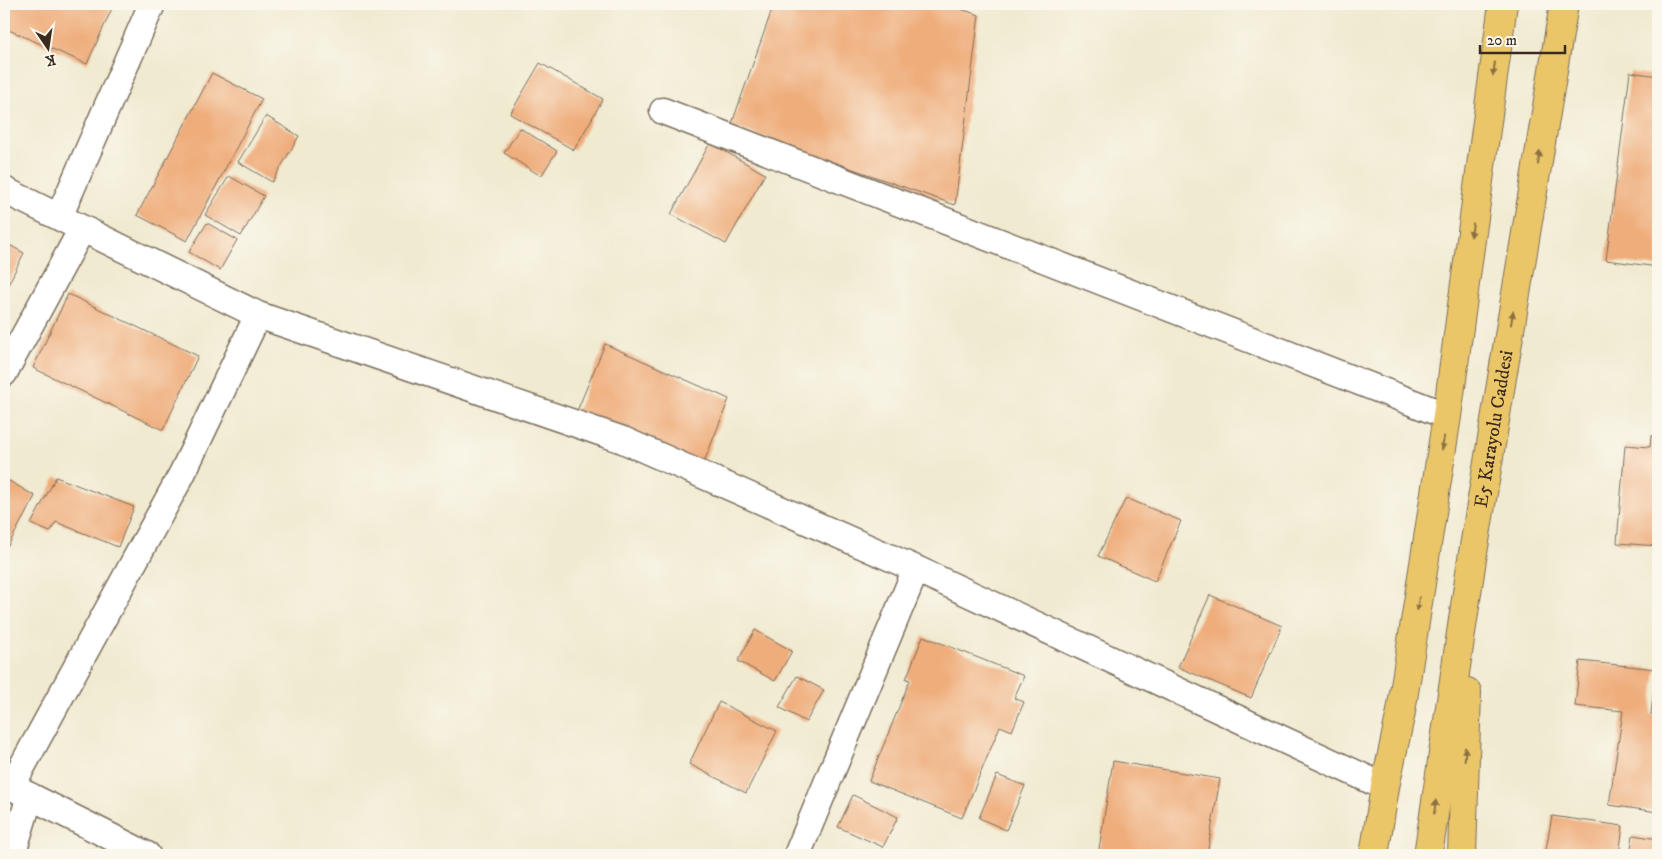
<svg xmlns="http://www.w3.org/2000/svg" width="1662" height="859" viewBox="0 0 1662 859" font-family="'IM FELL DW Pica',serif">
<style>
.building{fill:#efad7b}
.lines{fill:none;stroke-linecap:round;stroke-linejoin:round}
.minor-casing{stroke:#7a6d5c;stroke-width:29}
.trunk-casing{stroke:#7a6d5c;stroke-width:30}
.minor{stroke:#fff;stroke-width:26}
.trunk{stroke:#ebc669;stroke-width:28}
.oneway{fill:#8a7040}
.labels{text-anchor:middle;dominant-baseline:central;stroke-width:5;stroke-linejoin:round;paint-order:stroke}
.street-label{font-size:19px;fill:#3b2a1e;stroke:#fbf7ec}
</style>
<rect width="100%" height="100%" fill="#fbf7ec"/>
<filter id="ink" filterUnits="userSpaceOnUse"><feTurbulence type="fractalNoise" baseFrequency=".02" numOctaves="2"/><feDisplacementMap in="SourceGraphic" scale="10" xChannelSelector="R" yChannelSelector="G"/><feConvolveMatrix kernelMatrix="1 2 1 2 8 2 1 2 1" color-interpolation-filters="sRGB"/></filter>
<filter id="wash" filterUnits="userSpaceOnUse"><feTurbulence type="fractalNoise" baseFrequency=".0096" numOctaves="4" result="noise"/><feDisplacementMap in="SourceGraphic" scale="20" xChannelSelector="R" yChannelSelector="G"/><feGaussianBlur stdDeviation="1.12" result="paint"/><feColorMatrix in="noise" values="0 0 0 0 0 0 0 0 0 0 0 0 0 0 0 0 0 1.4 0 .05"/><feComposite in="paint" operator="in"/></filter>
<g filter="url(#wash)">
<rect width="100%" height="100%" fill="#f0ead0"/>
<g id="blocks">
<path class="building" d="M4 4H114L87 64 4 28Z
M774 4H946L979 15 955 205 731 126Z
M540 63 603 99 574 150 510 114Z
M1630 72 1658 76V267L1606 260Z
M212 73 262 99 187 241 137 215Z
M266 116 299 136 272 182 238 162Z
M520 128 557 151 541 176 504 153Z
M710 143 765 174 726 244 671 214Z
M229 176 264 196 241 236 205 215Z
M207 223 237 240 220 270 189 252Z
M4 242 24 253 4 293Z
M68 294 198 356 163 430 33 368Z
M605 344 729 399 702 467 577 411Z
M1651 436 1658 437V546L1617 543 1625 445 1650 447Z
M56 477 134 507 118 547 56 522 50 532 31 524Z
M4 478 35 496 8 546 4 543Z
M1126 498 1181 521 1155 581 1098 556Z
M1210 595 1282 626 1251 698 1178 667Z
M755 630 792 651 775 681 738 661Z
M923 636 1024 676 1014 698 1024 702 1012 731 1000 726 962 818 869 781 910 680 906 679Z
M1580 661 1656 669 1651 714 1658 715V812L1609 805 1623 711 1575 706Z
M797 676 824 690 806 722 779 707Z
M719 702 777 731 746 793 689 764Z
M1113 761 1220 779 1207 855H1098Z
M997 775 1025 786 1006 830 979 818Z
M853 795 898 817 883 847 838 827Z
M1552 816 1623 826 1619 855H1545Z
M1633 835 1658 839V855H1630Z"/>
</g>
</g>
<g filter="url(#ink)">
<use href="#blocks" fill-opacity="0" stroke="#7a6d5c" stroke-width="1"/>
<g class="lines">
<g class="minor-casing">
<path id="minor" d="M663 111 1447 416
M4 190 258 315 623 440 916 569 1385 787
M59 217 152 4
M4 373 82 229
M4 783 147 855
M11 787 182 474 258 315
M12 855 30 796
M797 855 916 569"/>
</g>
<g class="trunk-casing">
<g id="trunk">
<path d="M1374 855 1385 787 1401 712 1447 416 1503 4"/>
<path id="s1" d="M1428 855 1472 559 1564 4"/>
<path d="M1462 855 1467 692"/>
</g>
</g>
<use href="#minor" class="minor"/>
<use href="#trunk" class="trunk"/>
</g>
<defs><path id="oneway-solid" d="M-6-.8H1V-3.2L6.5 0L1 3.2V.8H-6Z" transform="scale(1.25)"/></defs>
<g class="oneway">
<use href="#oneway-solid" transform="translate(1494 69) rotate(98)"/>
<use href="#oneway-solid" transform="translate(1539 158) rotate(-81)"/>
<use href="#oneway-solid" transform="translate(1472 230) rotate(98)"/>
<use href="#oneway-solid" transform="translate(1512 318) rotate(-81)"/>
<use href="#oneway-solid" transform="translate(1443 443) rotate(99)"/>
<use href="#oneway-solid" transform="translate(1418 604) rotate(99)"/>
<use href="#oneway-solid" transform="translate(1465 754) rotate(-88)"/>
<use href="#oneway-solid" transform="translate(1435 807) rotate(-82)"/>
</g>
</g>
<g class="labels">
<g class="street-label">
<text stroke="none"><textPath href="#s1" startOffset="431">E5 Karayolu Caddesi</textPath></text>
</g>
</g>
<rect width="1662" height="859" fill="none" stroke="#fbf7ec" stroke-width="20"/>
<g transform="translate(48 48) rotate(167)" stroke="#fbf7ec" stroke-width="4" paint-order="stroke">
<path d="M0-4L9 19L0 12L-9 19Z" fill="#3b2a1e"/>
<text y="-8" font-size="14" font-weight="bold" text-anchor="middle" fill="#3b2a1e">K</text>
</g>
<path d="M1480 45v8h85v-8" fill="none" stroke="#3b2a1e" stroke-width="2.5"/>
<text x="1487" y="45" font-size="15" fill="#3b2a1e" stroke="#fbf7ec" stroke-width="4" paint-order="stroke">20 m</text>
</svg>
